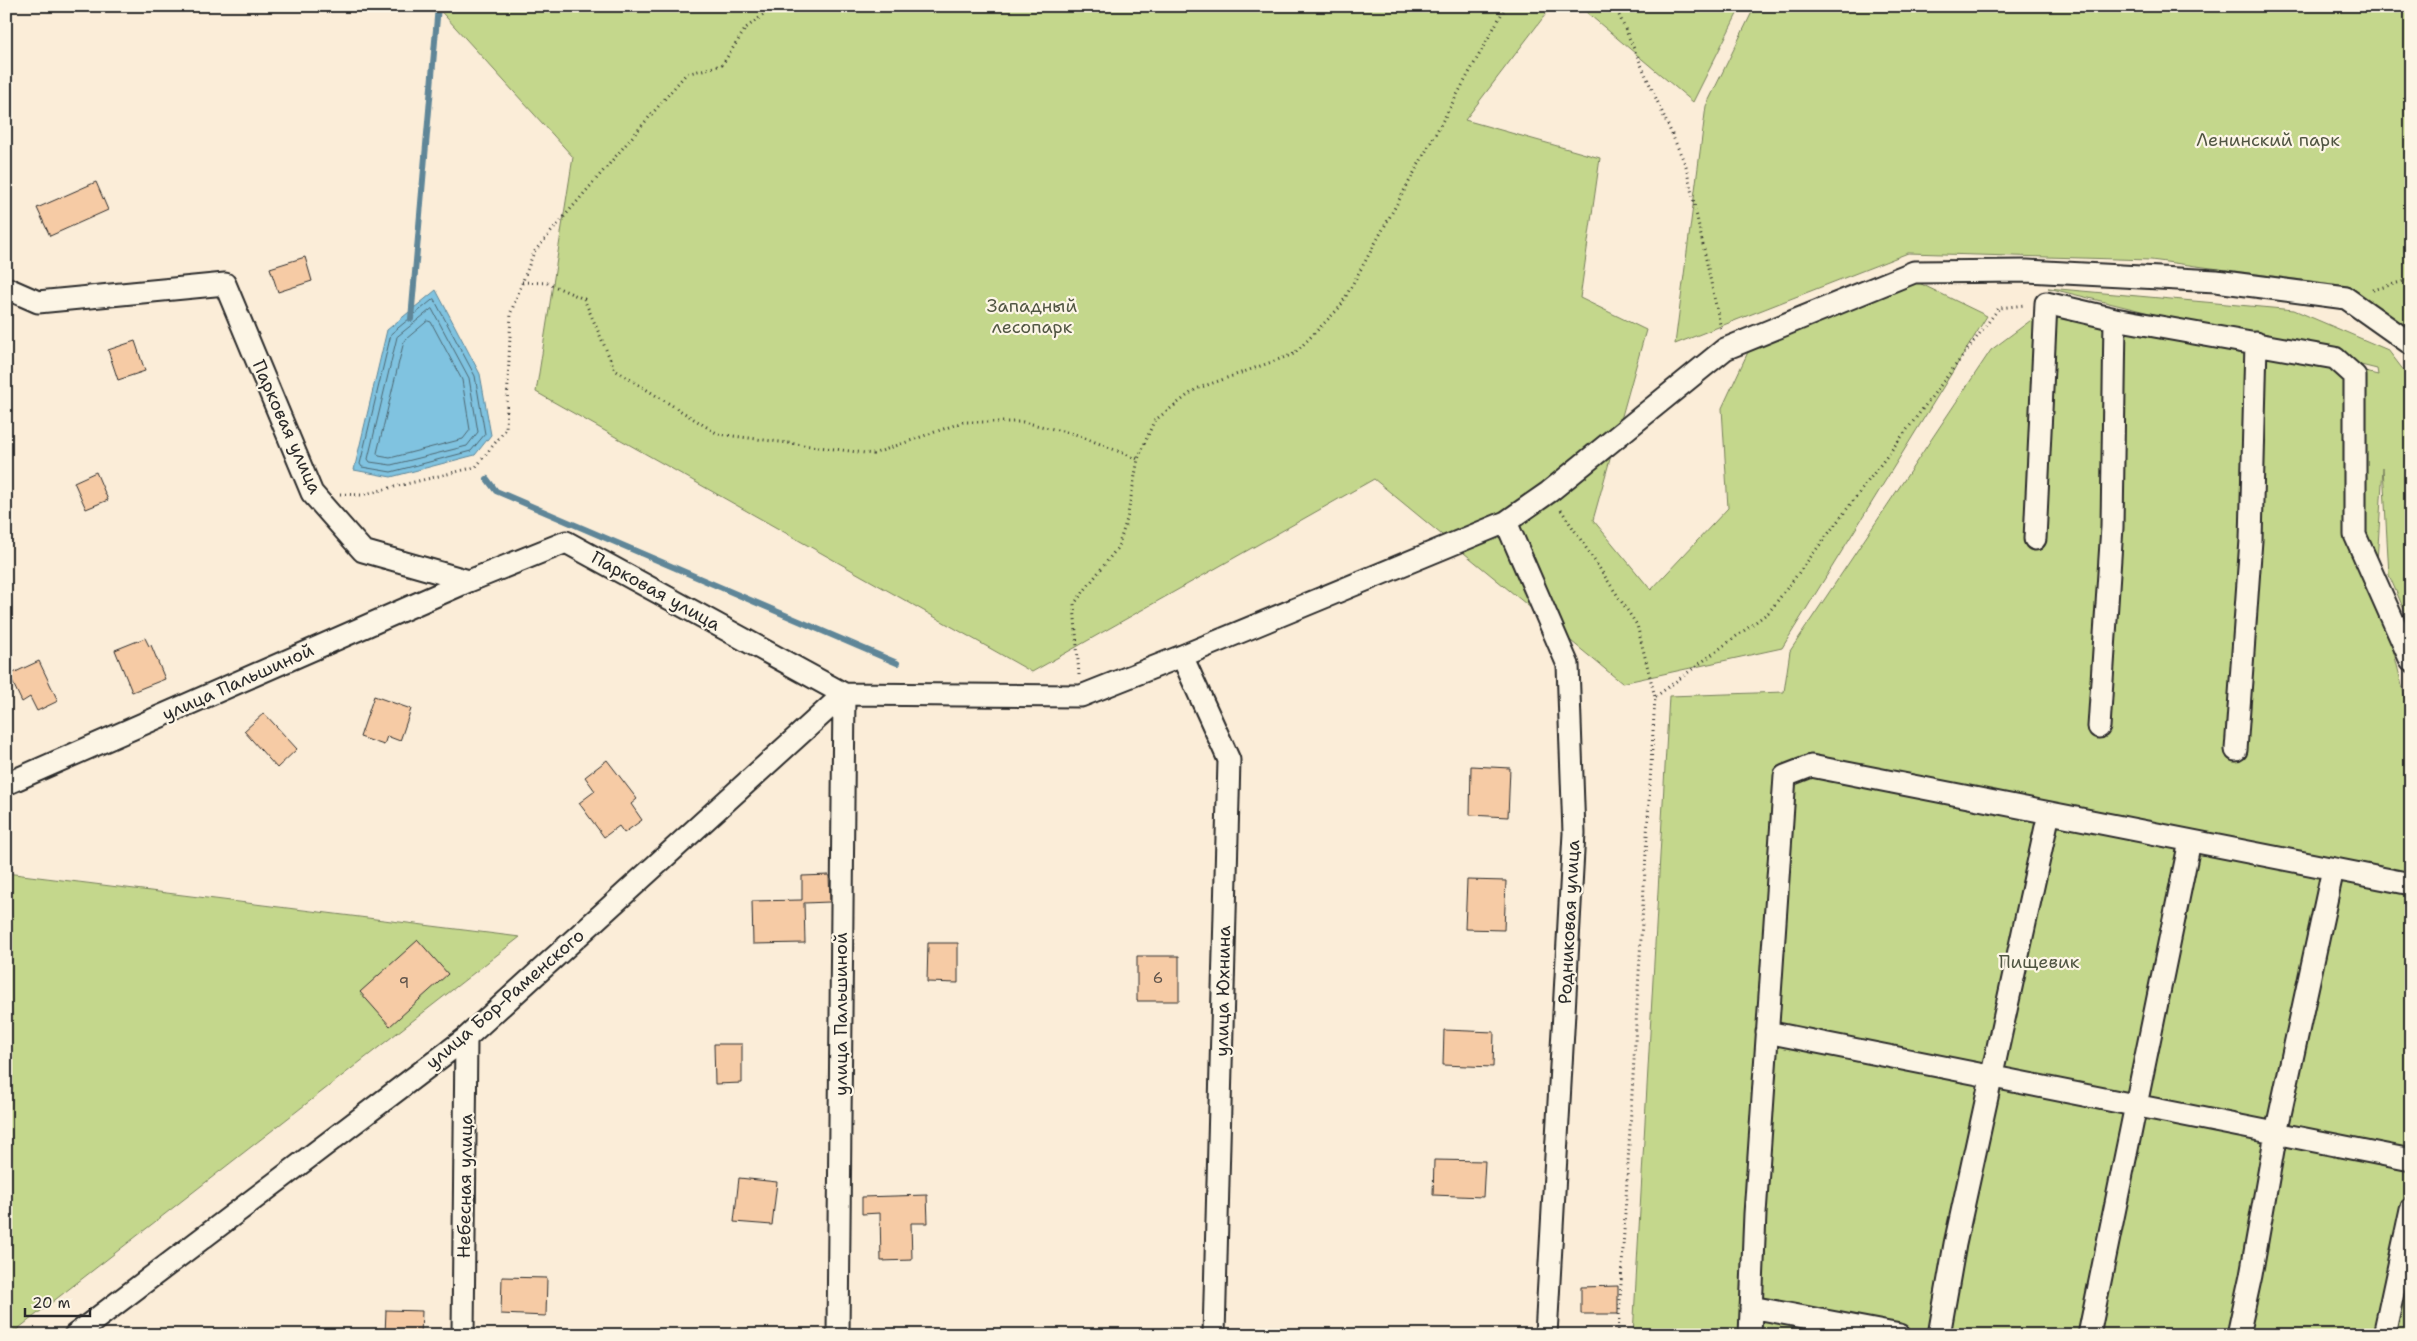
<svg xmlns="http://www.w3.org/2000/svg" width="2417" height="1341" viewBox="0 0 2417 1341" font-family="'Shantell Sans',sans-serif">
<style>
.green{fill:#c4d78c;stroke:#78815c}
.water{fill:#80c3e0;stroke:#5e8698}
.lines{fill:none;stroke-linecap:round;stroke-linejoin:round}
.shore{stroke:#4d6873;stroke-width:1}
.stream{stroke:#5e8698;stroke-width:6}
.building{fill:#f6cba5;stroke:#2b2b2b}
.minor-casing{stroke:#2b2b2b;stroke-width:25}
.path{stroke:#2b2b2b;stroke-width:3;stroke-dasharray:1 4;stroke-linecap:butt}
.minor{stroke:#fcf5e5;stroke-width:21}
.labels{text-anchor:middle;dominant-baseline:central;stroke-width:4.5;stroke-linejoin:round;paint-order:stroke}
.number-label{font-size:15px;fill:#5e534a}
.park-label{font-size:18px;fill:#515643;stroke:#fcf5e5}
.street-label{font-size:18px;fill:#2b2b2b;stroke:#fcf5e5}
</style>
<rect width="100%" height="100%" fill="#fbedd8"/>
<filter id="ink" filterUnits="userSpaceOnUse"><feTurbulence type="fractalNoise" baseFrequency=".02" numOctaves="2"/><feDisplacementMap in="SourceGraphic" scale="10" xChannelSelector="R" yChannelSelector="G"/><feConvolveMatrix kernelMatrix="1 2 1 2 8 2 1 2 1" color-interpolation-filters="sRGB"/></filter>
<g filter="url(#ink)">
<path class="green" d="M436 6H1552L1465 120 1600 158 1580 298 1646 330 1593 520 1651 590 1728 508 1722 408 1748 352 1915 281 1987 316 1782 648 1622 683 1374 479 1032 672 536 392 573 157Z
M1579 6H1741L1693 102Z
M1755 6H2411V332L2348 286 2151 260 1908 253 1675 344 1706 106Z
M2048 288 2294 310 2388 350 2411 380V626L2389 575 2383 467 2376 578 2411 723V1335H1633L1669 696 1784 692 1790 651 1991 350 2058 300 2378 375 2377 369Z
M6 873 520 937 10 1335H6Z"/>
<path class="water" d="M436 290 480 374 491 435 475 455 391 477 354 470 387 330Z"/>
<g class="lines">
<path class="shore" d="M434 299 475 376 485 434 471 451 391 472 362 467 360 464 391 334Z
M432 309 469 378 478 432 467 446 391 465 370 462 368 459 397 337Z
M428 321 431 322 462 380 470 430 463 439 390 458 379 456 377 453 404 341Z"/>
<path class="stream" d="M411 319 438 6
M487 479 496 491 897 663"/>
</g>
<path class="building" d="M96 182 108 210 50 236 37 208Z
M305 257 312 281 278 292 270 268Z
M135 341 145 371 118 380 108 350Z
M96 472 108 500 86 509 74 482Z
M145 638 149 646 151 645 165 679 132 692 115 650Z
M39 661 58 701 37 711 30 697 22 702 9 675Z
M374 696 411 709 400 741 387 736 384 745 360 737Z
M264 713 297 749 277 768 244 731Z
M607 760 637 799 631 804 642 820 624 833 619 826 604 837 579 803 595 791 585 777Z
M1471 766 1510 768 1508 817 1470 815Z
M829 875 830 902 804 903 805 943 753 944 752 901 802 900V876Z
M1467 880 1506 881 1504 930 1465 929Z
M418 940 448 974 390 1026 360 992Z
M928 943H958V983L927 982Z
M1137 956H1179V1001H1137Z
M1444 1030 1494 1032 1493 1067 1443 1065Z
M714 1044H742V1083L715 1084Z
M1434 1160 1485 1161 1483 1197 1433 1195Z
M739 1178 777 1182 772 1225 734 1222Z
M927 1195 928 1223H911L912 1260 881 1261 880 1213 862 1214V1197Z
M502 1277 547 1278 546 1316 501 1314Z
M1618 1286V1314H1581V1287Z
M386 1310 422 1311 421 1335H385Z"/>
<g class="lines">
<g class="minor-casing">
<path id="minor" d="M6 288 38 302 225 284 312 493 363 551 469 581 566 542 844 694 1081 696 1182 656 1506 522 1549 492 1725 349 1914 272 2027 271 2216 281 2346 298 2411 344
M1506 522 1568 665 1574 833 1546 1335
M2035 539 2046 303 2115 319 2335 358 2355 376V535L2411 661
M1182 656 1229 760 1214 1335
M2099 727 2112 527 2115 319
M2236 750 2251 540 2256 343
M6 784 469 581
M1767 1032 2411 1160
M1751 1307 1900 1335
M75 1335 466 1038 844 694
M463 1335 466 1038
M838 1335 844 694
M1750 1335 1755 1214 1785 776 1811 766 2411 884
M1939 1335 1955 1244 2049 813
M2089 1335 2190 841
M2238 1335 2251 1275 2276 1133 2333 869
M2384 1335 2411 1209"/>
</g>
<path class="path" d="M1615 6 1686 166 1721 329
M522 282 547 283 584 299 615 370 718 434 873 454 963 422H1023L1075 434 1138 459
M2373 290 2411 279
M340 494 361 495 476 467 506 429 511 312 534 252 686 74 722 65 746 28 775 6
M1561 510 1637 625 1655 697
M1079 675 1074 604 1118 547 1127 519 1138 459 1154 421 1196 389 1294 354 1340 307 1506 6
M1618 1335 1655 697 1769 612 1999 308 2025 305"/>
<use href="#minor" class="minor"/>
</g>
</g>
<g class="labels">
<g class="number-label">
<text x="1158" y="978">6</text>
<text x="404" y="983">9</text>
</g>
<g class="park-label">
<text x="2268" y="140">Ленинский парк</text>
<text x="1032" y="306">Западный<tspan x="1032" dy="21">лесопарк</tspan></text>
<text x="2039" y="962">Пищевик</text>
</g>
<g class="street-label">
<text transform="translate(287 427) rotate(66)">Парковая улица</text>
<text transform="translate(656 591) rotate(29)">Парковая улица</text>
<text transform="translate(238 682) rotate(-24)">улица Пальшиной</text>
<text transform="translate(1569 922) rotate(-87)">Родниковая улица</text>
<text transform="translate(1223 991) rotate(-89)">улица Юхнина</text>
<text transform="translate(505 999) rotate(-41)">улица Бор-Раменского</text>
<text transform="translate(841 1014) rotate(-90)">улица Пальшиной</text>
<text transform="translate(465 1186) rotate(-89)">Небесная улица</text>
</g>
</g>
<rect width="2417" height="1341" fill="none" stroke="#fcf5e5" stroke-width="25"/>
<rect x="12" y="12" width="2392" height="1316" fill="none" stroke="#2b2b2b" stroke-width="2" filter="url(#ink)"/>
<path d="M25 1308v8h65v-8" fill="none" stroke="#2b2b2b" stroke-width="2.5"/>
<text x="32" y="1308" font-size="15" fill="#2b2b2b" stroke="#fcf5e5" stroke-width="4" paint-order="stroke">20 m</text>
</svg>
